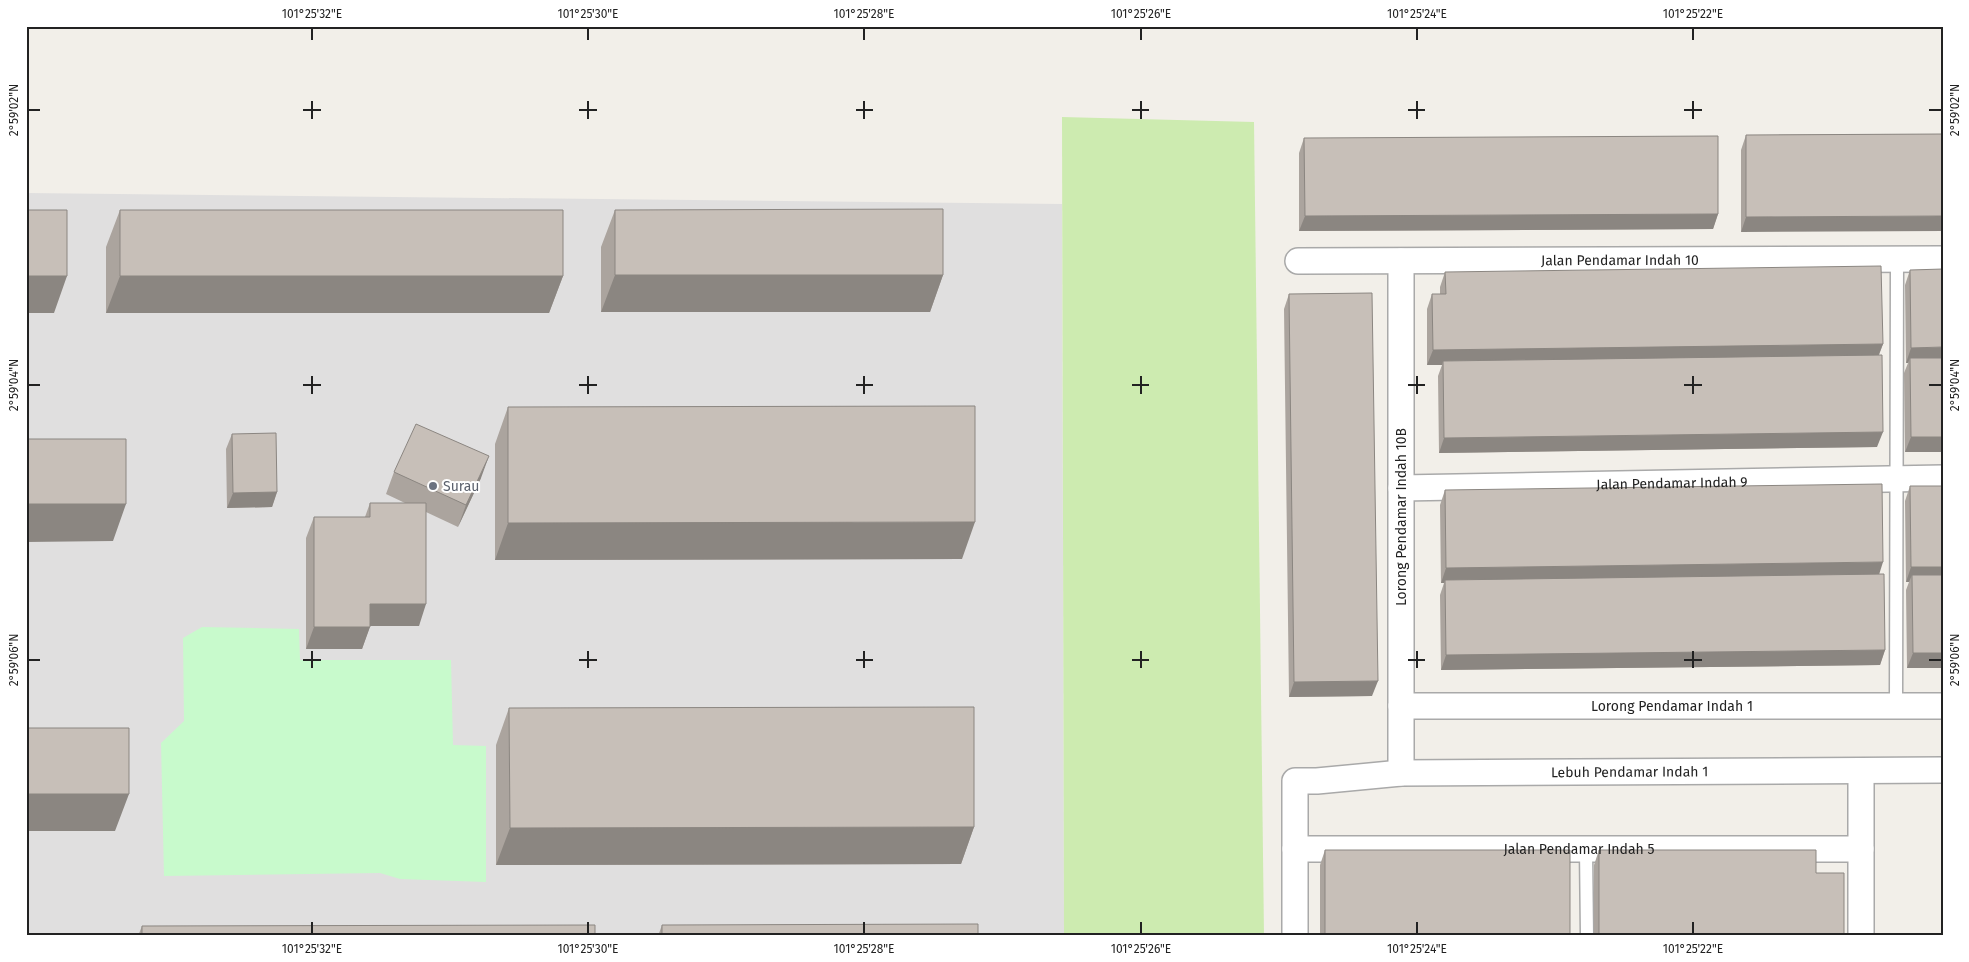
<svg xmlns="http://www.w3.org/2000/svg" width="1969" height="962" viewBox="0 0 1969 962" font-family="'Fira Sans',sans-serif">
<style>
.residential{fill:#e0dfdf}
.grass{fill:#cdebb0}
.park{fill:#c8facc}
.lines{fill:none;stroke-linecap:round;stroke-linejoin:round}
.service-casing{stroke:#a9a9a9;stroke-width:15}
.minor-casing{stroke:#a9a9a9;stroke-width:28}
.service{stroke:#fff;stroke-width:12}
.minor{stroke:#fff;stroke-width:25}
.wall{fill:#aba49e}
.shaded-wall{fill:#8b8681}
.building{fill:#c7bfb8;stroke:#8b8681}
.ticks{fill:none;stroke:#222;stroke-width:2}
.worship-dot{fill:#6b7280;stroke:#fff;stroke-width:2}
.labels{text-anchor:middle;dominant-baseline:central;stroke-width:4;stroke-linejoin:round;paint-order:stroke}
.street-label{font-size:14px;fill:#222;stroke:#fff}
.worship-label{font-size:14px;fill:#5b616d;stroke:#fff;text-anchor:start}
.neatline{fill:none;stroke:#222;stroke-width:2}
.ticks-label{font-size:12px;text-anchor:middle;fill:#222}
</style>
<rect width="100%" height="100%" fill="#f2efe9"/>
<path class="residential" d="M26 193 1062 204 1064 936H26Z"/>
<path class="grass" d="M1062 117 1254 122 1264 936H1064Z"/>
<path class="park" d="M202 627 299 629 300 660H451L453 745 486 746V882L400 879 380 873 164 876 161 743 184 721 183 638Z"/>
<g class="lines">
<g class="service-casing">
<path id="service" d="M1896 706 1897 259
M1586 849 1587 936"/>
</g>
<g class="minor-casing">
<g id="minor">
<path id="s1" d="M1298 261 1943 259"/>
<path d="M1401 261V773"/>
<path id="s2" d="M1401 488 1943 478"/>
<path id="s3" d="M1401 706H1943"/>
<path d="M1861 771V936"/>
<path id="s4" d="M1295 849H1861"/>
<path id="s5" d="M1295 936V781H1317L1401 773 1943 770"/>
</g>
</g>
<use href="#service" class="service"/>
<use href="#minor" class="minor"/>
</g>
<path class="wall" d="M1943 134 1741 232V150L1746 135Z
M1304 138 1718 214 1713 229 1299 231V153Z
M120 210 563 276 549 313H106V247Z
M615 210 943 275 930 312H601V247Z
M1910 270 1943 452H1905L1904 373 1908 363H1906L1905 285Z
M1445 272 1883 344 1879 355 1877 447 1439 453 1438 376 1442 365H1427V309L1432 294H1440V287Z
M1289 294 1372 696 1289 697 1284 309Z
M508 407 962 559 495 560V444Z
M232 434 277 492 272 507 227 508 226 449Z
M394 472 481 478 458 527 426 512 419 626H370L362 649H306V538L314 517H365L370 503H405L386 494Z
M1910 486H1943V668H1907L1906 590 1909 582H1906L1905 501Z
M1445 490 1879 574 1885 650 1880 665 1441 670 1440 595 1444 583H1441L1440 505Z
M509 708 974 827 961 864 496 865V745Z
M1325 850 1570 934 1569 936H1320V865Z
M1599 850 1816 873 1844 934 1843 936H1594V865Z
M662 925 978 936H658Z
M142 926 595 936H138Z"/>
<path class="shaded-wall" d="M1718 214 1713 229 1299 231 1305 216Z
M1943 216V231L1741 232 1746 217Z
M615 275H943L930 312H601Z
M26 276H67L54 313H26Z
M120 276H563L549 313H106Z
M1883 344 1877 359 1443 361 1442 365H1427L1433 350Z
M1943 347V362L1910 358 1908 363H1906L1911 348Z
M1883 432 1877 447 1439 453 1444 438Z
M1911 437H1943V452H1905Z
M489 456 481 478 458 527 466 505Z
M277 492 272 507 227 508 233 493Z
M26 504H126L113 541 26 542Z
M975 522 962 559 495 560 508 523Z
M1883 562 1878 578 1445 580 1444 583H1441L1446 568Z
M1911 567H1943V582L1912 575 1909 582H1906Z
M370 604H426L419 626H362Z
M314 627H370L362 649H306Z
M1885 650 1880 665 1441 670 1446 655Z
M1913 653H1943V668H1907Z
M1378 681 1372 696 1289 697 1294 682Z
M26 794H129L115 831H26Z
M974 827 961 864 496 865 510 828Z
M1325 934H1570L1569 936H1325Z
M1599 934H1844L1843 936H1599Z"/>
<path class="building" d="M1943 134V216L1746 217V135Z
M1718 136V214L1305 216 1304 138Z
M943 209V275H615V210Z
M26 210H67V276H26Z
M120 210H563V276H120Z
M1881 266 1883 344 1433 350 1432 294H1446L1445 272Z
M1943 269V347L1911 348 1910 270Z
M1372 293 1378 681 1294 682 1289 294Z
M1882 355 1883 432 1444 438 1443 361Z
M1910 358H1943V437H1911Z
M975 406V522L508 523V407Z
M416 424 489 456 466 505 394 472Z
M276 433 277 492 233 493 232 434Z
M26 439H126V504H26Z
M1882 484 1883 562 1446 568 1445 490Z
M1910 486H1943V567H1911Z
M370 503H426V604H370V627H314V517H370Z
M1884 574 1885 650 1446 655 1445 580Z
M1912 575H1943V653H1913Z
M974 707V827L510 828 509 708Z
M26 728H129V794H26Z
M1325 850H1570V934H1325Z
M1599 850H1816V873H1844V934H1599Z
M978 924V936H662V925Z
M595 925V936H142V926Z"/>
<path class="ticks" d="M312 28V40M588 28V40M864 28V40M1141 28V40M1417 28V40M1693 28V40M312 101V119M588 101V119M864 101V119M1141 101V119M1417 101V119M1693 101V119M28 110H40M303 110H321M579 110H597M856 110H873M1132 110H1149M1408 110H1425M1684 110H1702M1929 110H1942M312 376V394M588 376V394M864 376V394M1141 376V394M1417 376V394M1693 376V394M28 385H40M303 385H321M579 385H597M856 385H873M1132 385H1149M1408 385H1425M1684 385H1702M1929 385H1942M312 651V668M588 651V668M864 651V668M1141 651V668M1417 651V668M1693 651V668M28 660H40M303 660H321M579 660H597M856 660H873M1132 660H1149M1408 660H1425M1684 660H1702M1929 660H1942M312 922V934M588 922V934M864 922V934M1141 922V934M1417 922V934M1693 922V934"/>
<circle class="worship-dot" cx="433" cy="486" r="5"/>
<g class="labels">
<g class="street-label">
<text stroke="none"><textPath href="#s1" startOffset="322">Jalan Pendamar Indah 10</textPath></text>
<text stroke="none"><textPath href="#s2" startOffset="271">Jalan Pendamar Indah 9</textPath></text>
<text transform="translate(1401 517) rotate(-90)">Lorong Pendamar Indah 10B</text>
<text stroke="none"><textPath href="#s3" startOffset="271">Lorong Pendamar Indah 1</textPath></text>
<text stroke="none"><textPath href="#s5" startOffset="490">Lebuh Pendamar Indah 1</textPath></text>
<text stroke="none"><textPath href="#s4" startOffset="284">Jalan Pendamar Indah 5</textPath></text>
</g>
<g class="worship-label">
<text x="443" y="486">Surau</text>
</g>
</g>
<rect width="1969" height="962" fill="none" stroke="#ffffff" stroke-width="55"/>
<rect x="28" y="28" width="1914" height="906" class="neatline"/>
<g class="ticks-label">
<text x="312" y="18">101°25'32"E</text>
<text x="588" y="18">101°25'30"E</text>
<text x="864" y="18">101°25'28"E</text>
<text x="1141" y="18">101°25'26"E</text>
<text x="1417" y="18">101°25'24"E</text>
<text x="1693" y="18">101°25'22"E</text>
<text transform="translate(1955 110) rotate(-90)" y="4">2°59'02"N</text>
<text transform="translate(14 110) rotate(-90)" y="4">2°59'02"N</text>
<text transform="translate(1955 385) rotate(-90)" y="4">2°59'04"N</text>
<text transform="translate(14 385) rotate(-90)" y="4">2°59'04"N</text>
<text transform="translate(1955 660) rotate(-90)" y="4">2°59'06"N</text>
<text transform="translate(14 660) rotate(-90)" y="4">2°59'06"N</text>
<text x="312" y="953">101°25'32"E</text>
<text x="588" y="953">101°25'30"E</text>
<text x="864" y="953">101°25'28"E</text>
<text x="1141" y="953">101°25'26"E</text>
<text x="1417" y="953">101°25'24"E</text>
<text x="1693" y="953">101°25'22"E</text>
</g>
</svg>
